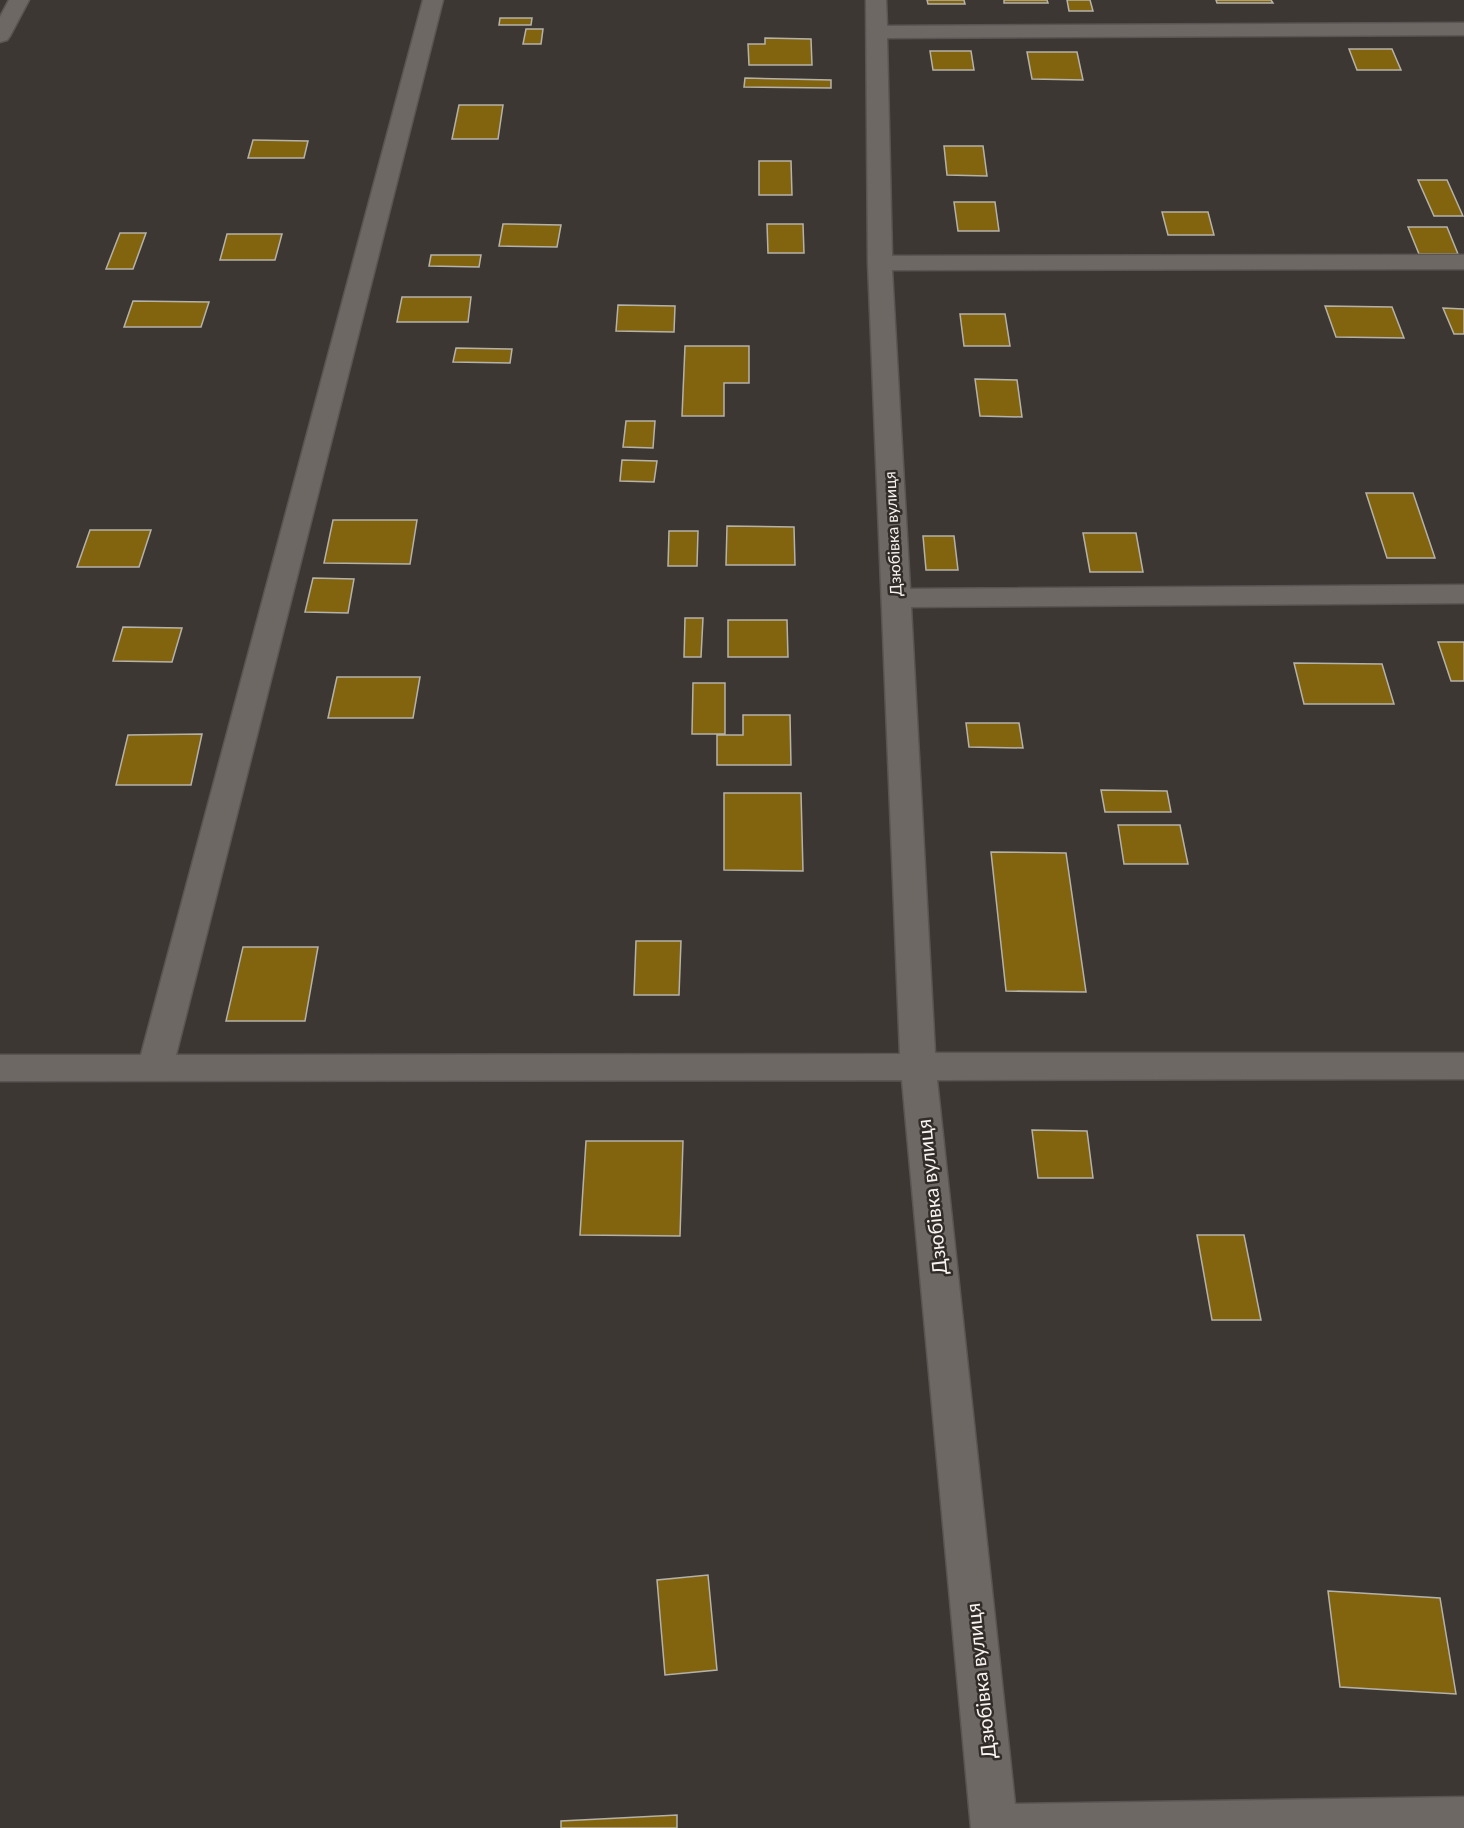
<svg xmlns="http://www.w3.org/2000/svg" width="1464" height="1828" viewBox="0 0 1464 1828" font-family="Lato,sans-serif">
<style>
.building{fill:#82640f;stroke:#b5b2ab;stroke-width:1.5}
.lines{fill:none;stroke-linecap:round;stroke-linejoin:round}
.minor-casing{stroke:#5a5553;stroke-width:3}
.minor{fill:#6e6864;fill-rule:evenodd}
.labels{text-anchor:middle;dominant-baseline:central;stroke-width:5;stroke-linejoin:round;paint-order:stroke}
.street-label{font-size:16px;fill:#f7f3f1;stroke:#322c29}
.near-street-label{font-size:20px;fill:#f7f3f1;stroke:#322c29}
</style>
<rect width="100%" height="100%" fill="#3c3733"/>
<path class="building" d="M927 0H964L965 4H928Z
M1004 0H1047L1048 3H1004Z
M1067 0H1090L1093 11H1069Z
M1216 0H1271L1273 3H1217Z
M500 18H532L531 25H499Z
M526 29H543L541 44H523Z
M765 38 811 39 812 65H749L748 44H765Z
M1349 49H1392L1401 70H1357Z
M930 51H971L974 70H933Z
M1027 52H1077L1083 80 1032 79Z
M745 78 831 80V88L744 87Z
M459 105H503L498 139H452Z
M253 140 308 141 304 158H248Z
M944 146H983L987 176 947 175Z
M759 161H791L792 195H759Z
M1418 180H1447L1463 216H1434Z
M954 202H995L999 231H958Z
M1162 212H1208L1214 235H1168Z
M503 224 561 225 557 247 499 246Z
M767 224H803L804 253H768Z
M1408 227H1447L1458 254H1419Z
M120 233H146L133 269H106Z
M227 234H282L275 260H220Z
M431 255H481L479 267 429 266Z
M402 297H471L468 322H397Z
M133 301 209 302 201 327H124Z
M618 305 675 306 674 332 616 331Z
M1325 306 1392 307 1404 338 1336 337Z
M1443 308 1464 309V334H1454Z
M960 314H1005L1010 346H964Z
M685 346H749V383H724V416H682Z
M456 348 512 349 510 363 453 362Z
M975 379 1017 380 1022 417 980 416Z
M626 421H655L653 448 623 447Z
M622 460 657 461 654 482 620 481Z
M1366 493H1413L1435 558H1387Z
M333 520H417L410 564 324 563Z
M727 526 794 527 795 565H726Z
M90 530H151L139 567H77Z
M669 531H698L697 566H668Z
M1083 533H1136L1143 572H1090Z
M923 536H954L958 570H926Z
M313 578 354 579 348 613 305 612Z
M685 618H703L701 657H684Z
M728 620H787L788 657H728Z
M123 627 182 628 172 662 113 661Z
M1438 642H1464V681H1451Z
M1294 663 1382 664 1394 704H1304Z
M337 677H420L413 718H328Z
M693 683H725V734H692Z
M743 715H790L791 765H717V735H743Z
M966 723H1019L1023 748 969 747Z
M202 734 191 785H116L128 735Z
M1101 790 1167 791 1171 812H1105Z
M724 793H801L803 871 724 870Z
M1118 825H1180L1188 864H1124Z
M991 852 1066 853 1086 992 1006 991Z
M636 941H681L679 995H634Z
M243 947H318L305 1021H226Z
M1032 1130 1087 1131 1093 1178H1038Z
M586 1141H683L680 1236 580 1235Z
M1197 1235H1244L1261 1320H1212Z
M708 1575 717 1670 665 1675 657 1580Z
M1328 1591 1440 1598 1456 1694 1340 1687Z
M677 1815V1828H561V1821Z"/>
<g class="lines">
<g class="minor-casing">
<path id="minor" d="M9 0H29L10 36 7 40 0 42V17Z
M423 0H443L176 1055 900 1054 868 263 866 0H886L887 26 1464 23V35L887 38 892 256 1464 255V269L892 270 910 589 1464 585V603L911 607 935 1053H1464V1079L937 1080 1015 1804 1464 1797V1828H971L902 1080 0 1081V1055H141Z"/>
</g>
<use href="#minor" class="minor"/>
</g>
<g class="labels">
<g class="street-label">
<text transform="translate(892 534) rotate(-93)">Дзюбівка вулиця</text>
</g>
<g class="near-street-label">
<text transform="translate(931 1197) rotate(-96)">Дзюбівка вулиця</text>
<text transform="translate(980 1681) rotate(-96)">Дзюбівка вулиця</text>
</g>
</g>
</svg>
